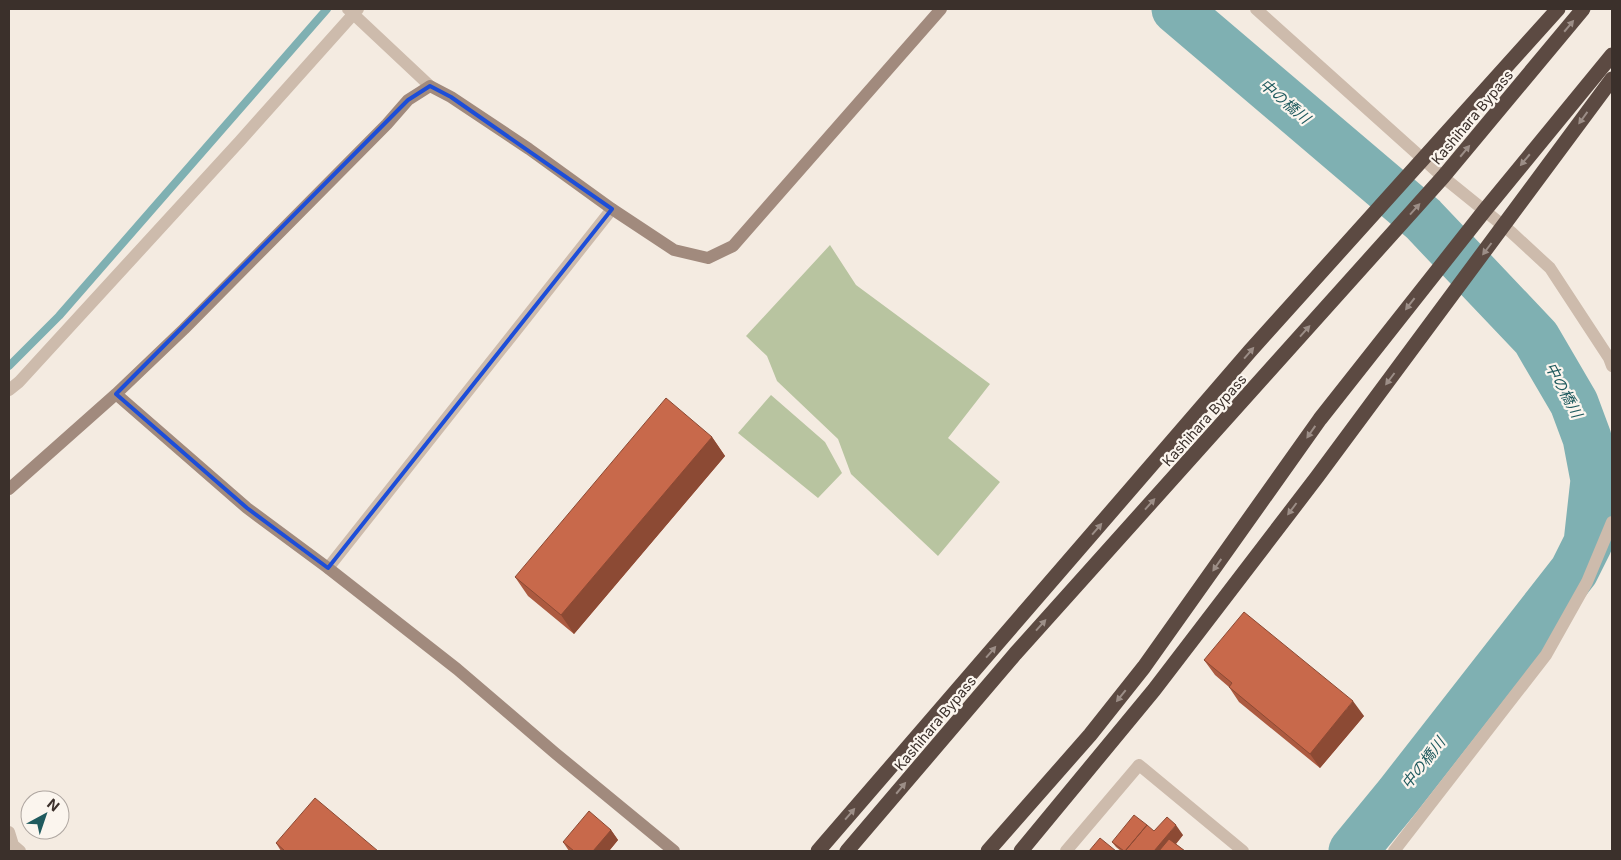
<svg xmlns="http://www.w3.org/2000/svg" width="1621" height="860" viewBox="0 0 1621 860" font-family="Inter,'Noto Sans JP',sans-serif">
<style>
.green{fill:#b8c4a0}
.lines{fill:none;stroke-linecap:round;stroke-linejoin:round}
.stream{stroke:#7fb0b2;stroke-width:8}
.river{stroke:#7fb0b2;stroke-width:49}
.lane{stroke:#cdbbac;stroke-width:12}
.street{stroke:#cdbbac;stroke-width:12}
.secondary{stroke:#a18a7d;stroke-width:12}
.highway{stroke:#5c4a42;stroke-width:15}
.highway-bridge{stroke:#5c4a42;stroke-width:15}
.wall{fill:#ac5a40}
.shaded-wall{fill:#8c4a34}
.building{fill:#c8694b;stroke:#8c4a34}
.oneway{fill:#9c8e87}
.marked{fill:none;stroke:#1d4ed8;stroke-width:4;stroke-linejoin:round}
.labels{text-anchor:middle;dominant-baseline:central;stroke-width:4.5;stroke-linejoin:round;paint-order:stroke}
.street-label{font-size:14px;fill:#3b302b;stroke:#fbf5ee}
.water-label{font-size:15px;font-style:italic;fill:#1f5a5e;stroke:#fbf5ee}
</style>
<rect width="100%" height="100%" fill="#f4ebe1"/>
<path class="green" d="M830 245 856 285 990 384 948 438 1000 482 938 556 851 474 838 439 777 381 767 356 746 336Z
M771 395 825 442 842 473 818 498 738 433Z"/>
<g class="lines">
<path class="stream" d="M9 366 59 316 327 9"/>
<path class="river" d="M1176 9 1423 219 1536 338 1574 403 1587 438 1595 480 1588 543 1574 571 1399 795 1353 851"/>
<path class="lane" d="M9 832 13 845 20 851"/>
<path class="street" d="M348 9 430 86
M1256 9 1443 177 1511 232 1550 268 1609 358 1612 366
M9 390 19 382 240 141 358 9
M328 568 612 209
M1066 851 1139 765 1243 851
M1394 851 1546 655 1587 582 1612 522"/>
<path class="secondary" d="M116 394 247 508 328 568 457 669 555 753 674 851
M9 489 116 394 184 329 387 124 408 100 430 86 451 97 529 149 612 209 674 250 708 258 733 246 941 9"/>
<path class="highway" d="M847 851 1015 654 1443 177 1583 9
M988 851 1090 735 1144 667 1320 419 1485 210 1612 55"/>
<path class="highway-bridge" d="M818 851 1250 351 1558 9
M1021 851 1154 690 1317 477 1612 79"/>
</g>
<path class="wall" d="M712 437 725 456 574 634 528 596 515 577Z
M1204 660 1364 716 1320 768 1239 702 1229 687 1215 675Z
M611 830 618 840 609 851H569L563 842Z
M1154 831 1183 835 1176 844 1185 851H1121L1116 847 1112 842Z
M276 843 378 851H281Z"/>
<path class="shaded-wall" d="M712 437 725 456 574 634 561 615Z
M1353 701 1364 716 1320 768 1310 754Z
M1176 825 1183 835 1170 851H1154Z
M611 830 618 840 609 851H593Z"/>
<path class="building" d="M666 398 712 437 561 615 515 577Z
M1244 612 1353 701 1310 754 1229 687 1232 683 1204 660Z
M315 798 378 851H285L276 843Z
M589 811 611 830 593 851H574L563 842Z
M1134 815 1147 825 1125 851H1124L1112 842Z
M1167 817 1176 825 1154 851H1127L1126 850 1147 825 1154 831Z
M1100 838 1116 851H1089Z
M1169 839 1185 851H1159Z"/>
<defs><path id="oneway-solid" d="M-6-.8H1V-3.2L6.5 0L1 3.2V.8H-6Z" transform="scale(1.25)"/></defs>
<g class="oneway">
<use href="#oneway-solid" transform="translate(1569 26) rotate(-50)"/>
<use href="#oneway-solid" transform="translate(1583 118) rotate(126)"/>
<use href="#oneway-solid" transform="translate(1465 151) rotate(-50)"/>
<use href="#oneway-solid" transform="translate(1525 160) rotate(130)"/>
<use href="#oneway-solid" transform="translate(1415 209) rotate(-48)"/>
<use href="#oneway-solid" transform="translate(1487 249) rotate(127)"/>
<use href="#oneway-solid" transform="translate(1410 304) rotate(128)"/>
<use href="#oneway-solid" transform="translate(1305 331) rotate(-48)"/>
<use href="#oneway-solid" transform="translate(1249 353) rotate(-49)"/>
<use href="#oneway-solid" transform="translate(1390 379) rotate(127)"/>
<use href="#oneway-solid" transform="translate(1311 432) rotate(125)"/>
<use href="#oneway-solid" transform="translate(1150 504) rotate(-48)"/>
<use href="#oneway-solid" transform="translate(1292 509) rotate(127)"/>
<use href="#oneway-solid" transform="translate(1097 529) rotate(-49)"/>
<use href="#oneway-solid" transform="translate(1217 565) rotate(125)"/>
<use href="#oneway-solid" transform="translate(1041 625) rotate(-48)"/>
<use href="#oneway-solid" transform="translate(991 652) rotate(-49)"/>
<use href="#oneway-solid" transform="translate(1121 696) rotate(129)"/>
<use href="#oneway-solid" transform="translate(901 788) rotate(-50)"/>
<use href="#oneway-solid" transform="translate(850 814) rotate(-49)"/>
</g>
<path class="marked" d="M430 86 451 97 612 209 328 568 247 508 116 394 408 100Z"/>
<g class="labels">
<g class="street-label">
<text transform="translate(1472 117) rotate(-50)">Kashihara Bypass</text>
<text transform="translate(1204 420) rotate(-48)">Kashihara Bypass</text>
<text transform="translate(935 723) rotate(-50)">Kashihara Bypass</text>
</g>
<g class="water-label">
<text transform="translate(1285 101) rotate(40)">中の橋川</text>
<text transform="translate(1564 390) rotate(62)">中の橋川</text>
<text transform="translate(1423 763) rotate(-52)">中の橋川</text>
</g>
</g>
<rect width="1621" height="860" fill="none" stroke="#3b302b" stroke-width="20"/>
<g transform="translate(45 815) rotate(40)"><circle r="24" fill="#fbf5ee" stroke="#aea6a0"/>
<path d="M0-4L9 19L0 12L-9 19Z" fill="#1f5a5e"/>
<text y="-8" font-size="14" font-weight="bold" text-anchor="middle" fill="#3b302b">N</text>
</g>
</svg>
